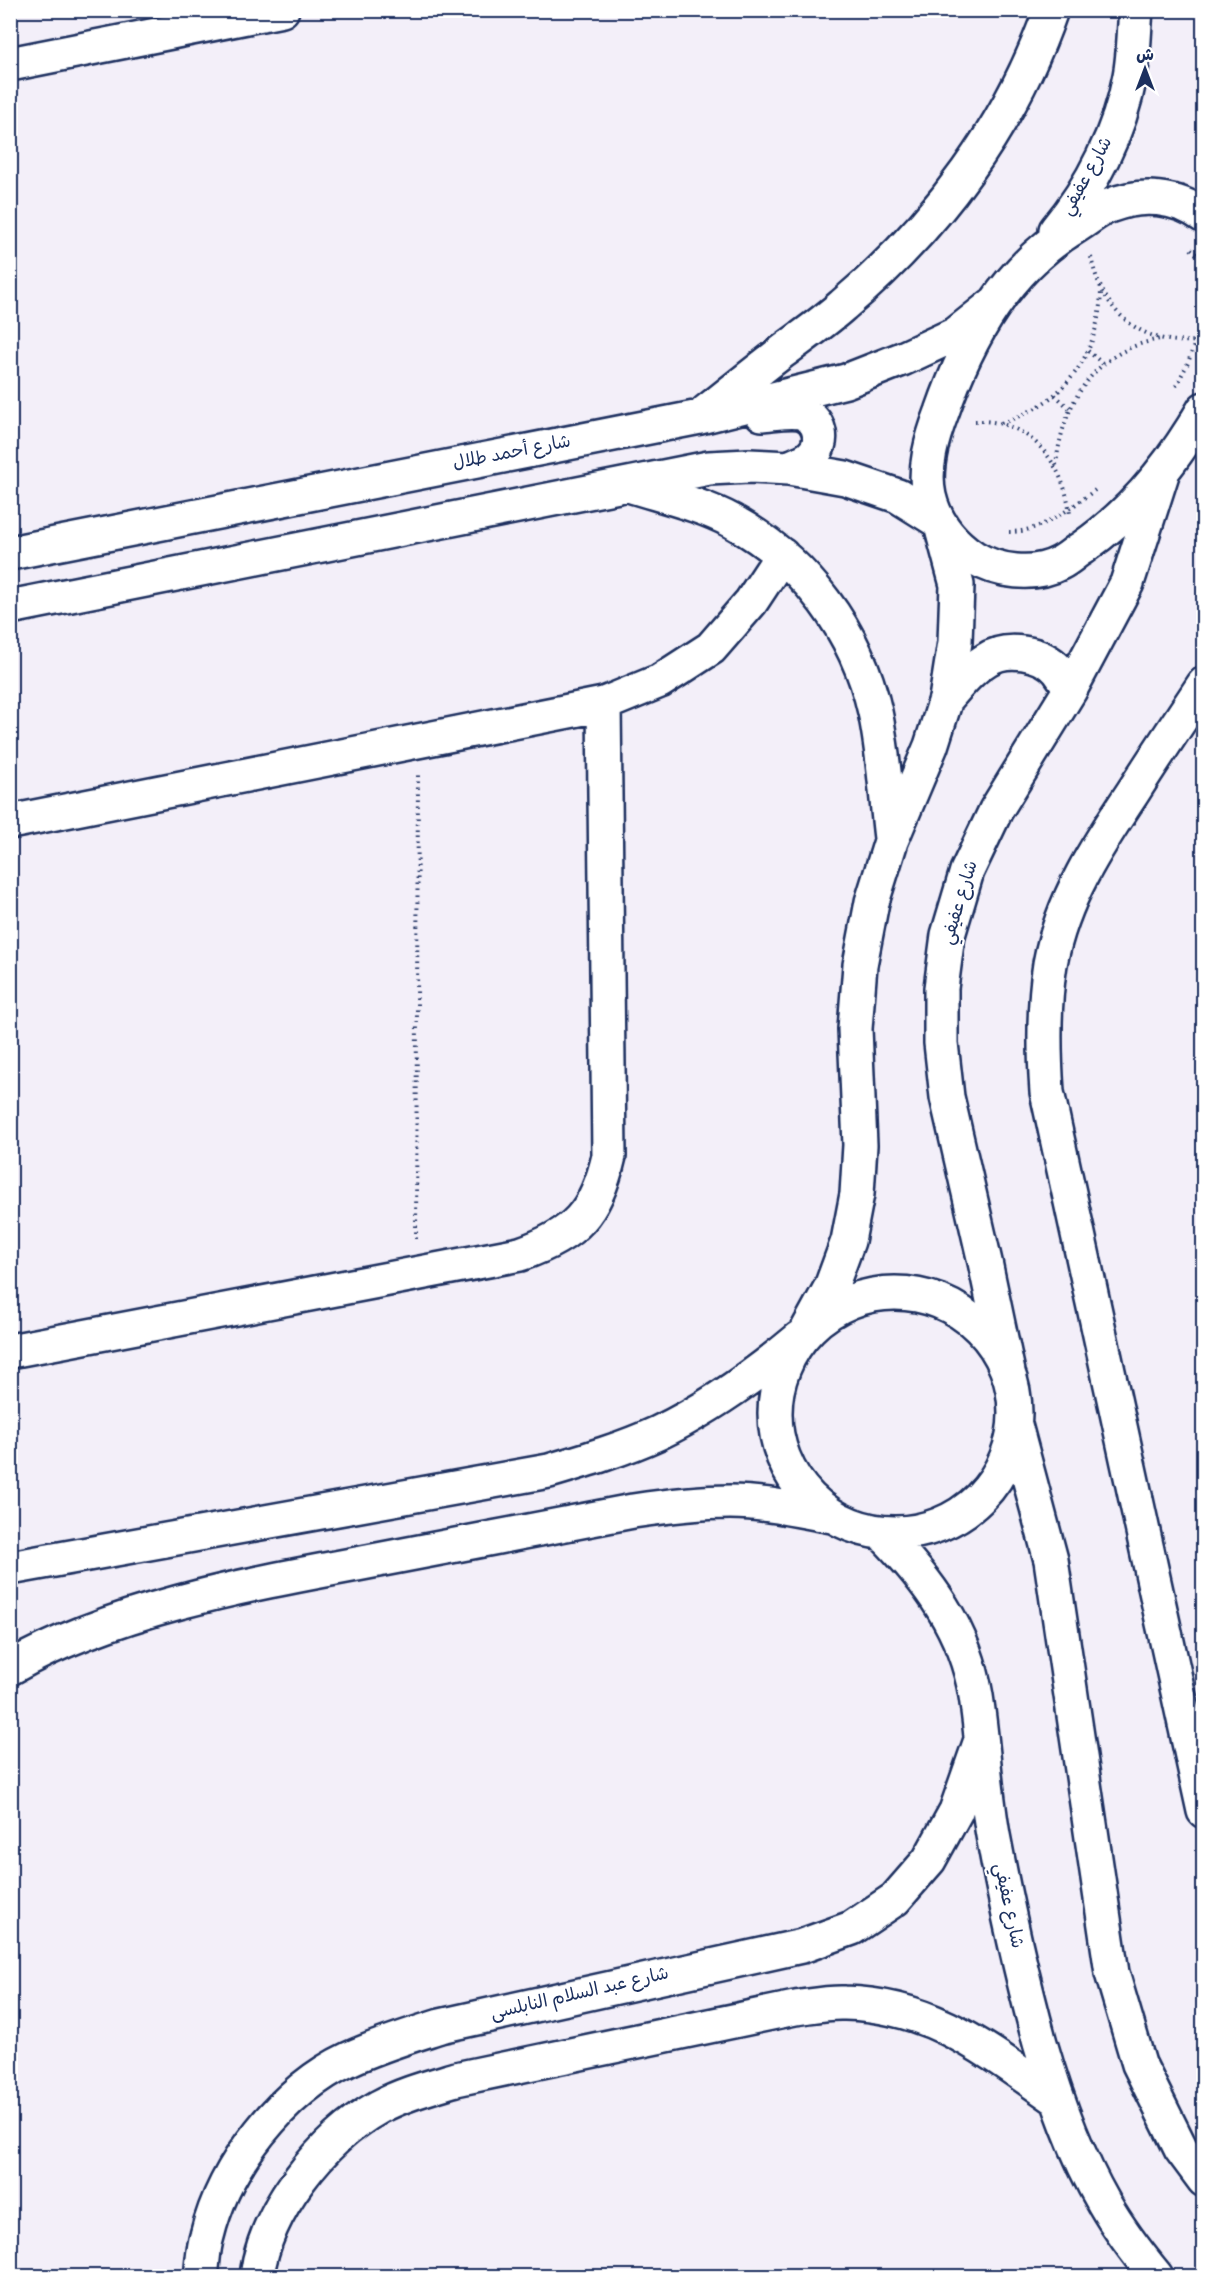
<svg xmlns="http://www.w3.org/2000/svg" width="1214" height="2287" viewBox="0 0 1214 2287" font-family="'Gochi Hand','Playpen Sans Arabic',sans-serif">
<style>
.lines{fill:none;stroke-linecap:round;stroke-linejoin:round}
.minor-casing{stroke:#1b2f5e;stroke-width:38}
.path{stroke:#1b2f5e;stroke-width:4;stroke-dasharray:1.5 4.5;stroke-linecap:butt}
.minor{stroke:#fff;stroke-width:33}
.labels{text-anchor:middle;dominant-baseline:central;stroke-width:4.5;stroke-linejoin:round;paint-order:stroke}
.street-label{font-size:18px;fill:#1b2f5e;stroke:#fff}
</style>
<rect width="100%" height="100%" fill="#f3eff9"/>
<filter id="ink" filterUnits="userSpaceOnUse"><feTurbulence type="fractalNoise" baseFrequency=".0167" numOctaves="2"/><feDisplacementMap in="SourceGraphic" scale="12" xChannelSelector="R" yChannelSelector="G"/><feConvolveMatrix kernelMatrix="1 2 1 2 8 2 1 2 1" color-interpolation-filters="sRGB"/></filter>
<g filter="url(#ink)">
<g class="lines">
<g class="minor-casing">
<path id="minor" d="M10 64 282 10
M1204 216C1176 196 1141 193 1109 206 1098 210 1088 219 1078 225 1008 266 968 337 942 412 932 438 923 468 929 496 935 522 951 542 973 557 997 572 1034 577 1060 563 1068 559 1075 552 1082 548 1134 512 1173 463 1204 409
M1056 230C1092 187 1120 131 1130 76 1134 55 1134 32 1136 10
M706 412C731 392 756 372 782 352 802 337 824 322 843 305 936 227 1011 125 1051 10
M762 414C774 413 789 410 800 412 820 417 827 444 810 457 805 462 796 464 789 468
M629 485C663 496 700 504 732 521 805 561 857 631 875 712 884 753 886 797 891 838
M10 553 700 417 846 381 902 359 956 334 995 303
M10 607 709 468 749 466 789 468 845 478 898 496 938 521
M1204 684C1180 720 1156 756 1133 792 1097 846 1062 899 1050 964 1043 1007 1044 1049 1047 1092L1204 1811
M946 699C958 685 970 670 986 660 1006 646 1042 652 1058 670 1063 676 1067 683 1070 690
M10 822 604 704 660 681 711 648 751 602 782 555
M775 1413a120 120 0 1 1 240 0a120 120 0 1 1-240 0Z
M808 1329 831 1287 848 1241 857 1194 860 1145 855 1029 860 965 872 902 891 841 931 746 946 699 955 642 957 585 942 529
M10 1351 520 1254C575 1235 596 1213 609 1156L604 704
M1008 1372 985 1262 947 1097 941 1043V988L948 935 967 871 996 810 1070 690 1127 583 1163 471
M1015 1425 1051 1560 1112 1973 1139 2064 1181 2149 1204 2180
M882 1533C928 1580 965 1629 976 1696 983 1742 985 1789 993 1835 1006 1905 1021 1974 1040 2043 1056 2098 1075 2153 1104 2203 1119 2229 1137 2253 1156 2276
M10 1568 549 1471C586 1460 623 1449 658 1433 710 1408 756 1375 800 1338
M10 1668C111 1610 244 1585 357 1564 449 1546 541 1529 633 1511 666 1506 698 1502 730 1502 765 1502 798 1510 832 1516
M201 2276C203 2263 203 2249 207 2236 224 2165 283 2090 349 2059 379 2045 409 2036 440 2026L802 1946 852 1928 895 1899 929 1860 956 1811 981 1740
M257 2276C265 2211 322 2139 379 2107 403 2094 430 2087 456 2079L795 2008C811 2006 828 2002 845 2003 933 2005 988 2051 1057 2099"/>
</g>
<path class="path" d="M1191 249 1198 256 1204 271
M1091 257C1102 313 1144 349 1204 340
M1088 351 1103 364
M1176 386 1188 363 1204 315
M1055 395 1069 408
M975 421C1031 419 1065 465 1070 515
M1001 423C1064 403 1098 358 1101 292
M1056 465C1063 402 1094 350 1161 339
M1009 532C1042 532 1069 509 1095 490
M416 1239 418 775"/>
<use href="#minor" class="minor"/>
</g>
</g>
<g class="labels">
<g class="street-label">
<text transform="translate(1088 177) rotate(-61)">شارع عفيفي</text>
<text transform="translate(512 454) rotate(-11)">شارع أحمد طلال</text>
<text transform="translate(961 903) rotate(-73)">شارع عفيفي</text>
<text transform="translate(1007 1906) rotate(78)">شارع عفيفي</text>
<text transform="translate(580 1995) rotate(-13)">شارع عبد السلام النابلسى</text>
</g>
</g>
<rect width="1214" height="2287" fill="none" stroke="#fff" stroke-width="36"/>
<rect x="18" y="18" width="1178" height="2251" fill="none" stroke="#1b2f5e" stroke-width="2" filter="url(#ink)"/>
<g transform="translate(1145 69)" stroke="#ffffff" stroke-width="4.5" paint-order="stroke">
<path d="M0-4.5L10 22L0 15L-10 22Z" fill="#1b2f5e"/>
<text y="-9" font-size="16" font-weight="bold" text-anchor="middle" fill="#1b2f5e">ش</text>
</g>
</svg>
